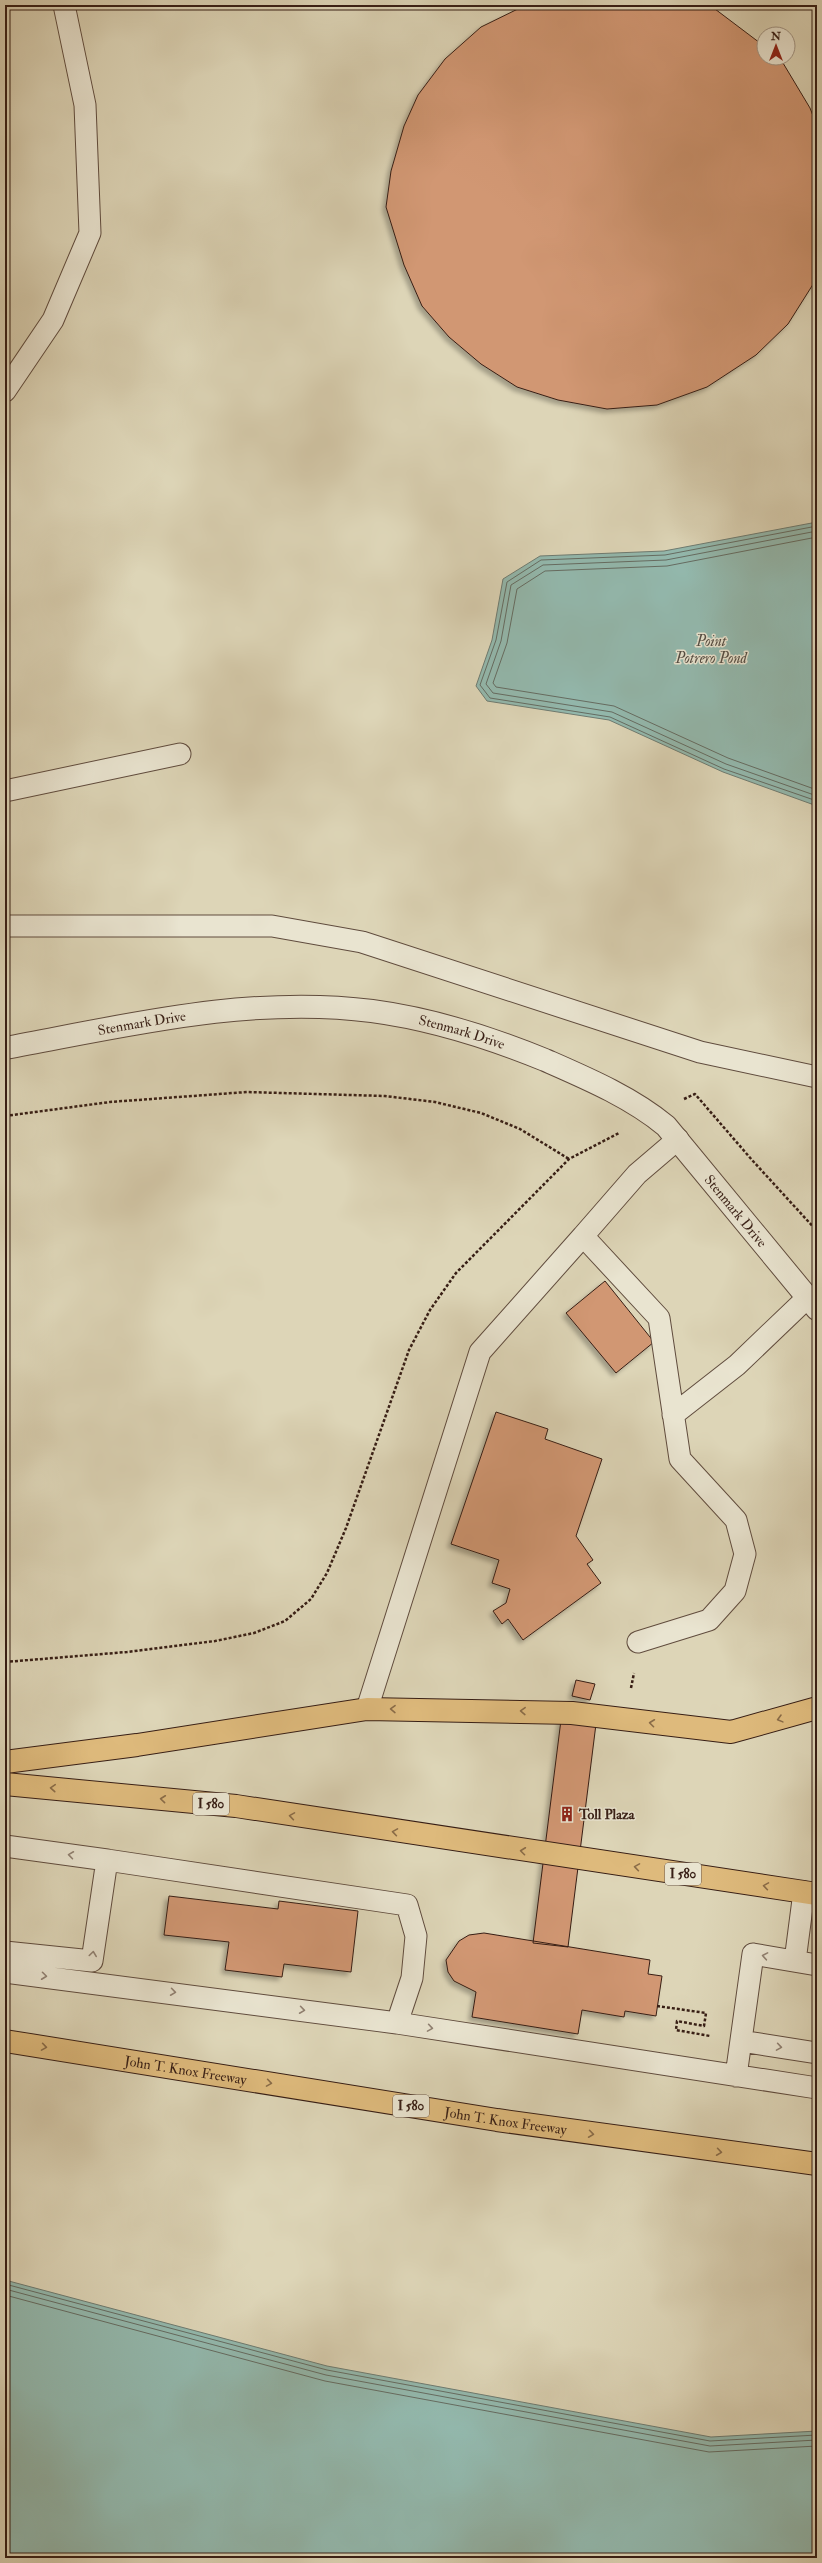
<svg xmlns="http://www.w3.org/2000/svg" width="822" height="2563" viewBox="0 0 822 2563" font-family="'IM FELL Double Pica',serif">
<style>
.water{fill:#93b9ae;stroke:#6e7b71}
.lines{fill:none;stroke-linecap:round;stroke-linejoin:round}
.shore{stroke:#656c62;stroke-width:1}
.building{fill:#d19773;stroke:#371e15;filter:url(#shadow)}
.lane-casing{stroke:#604c3e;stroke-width:23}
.street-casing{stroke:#604c3e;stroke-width:24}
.highway-casing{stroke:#371e15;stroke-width:24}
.path{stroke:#371e15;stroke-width:2.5;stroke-dasharray:3 2;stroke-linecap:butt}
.lane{stroke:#e9e4d0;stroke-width:21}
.street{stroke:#e9e4d0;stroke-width:22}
.highway{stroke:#deba7c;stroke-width:22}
.oneway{stroke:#8a6c48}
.oneway2{stroke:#908172}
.labels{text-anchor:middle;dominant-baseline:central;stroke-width:3;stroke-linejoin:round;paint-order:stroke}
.shield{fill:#e9e4d0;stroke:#6c594d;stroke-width:1}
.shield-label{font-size:13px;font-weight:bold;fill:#371e15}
.street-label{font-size:14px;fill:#371e15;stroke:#e9e4d0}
.poi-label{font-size:14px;font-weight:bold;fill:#371e15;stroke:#e9e4d0;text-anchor:start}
.water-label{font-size:15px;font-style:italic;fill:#534c43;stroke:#e9e4d0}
</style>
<defs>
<filter id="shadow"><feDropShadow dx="-3.5" dy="3.5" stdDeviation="2" flood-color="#0004"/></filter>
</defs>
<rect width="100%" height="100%" fill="#ddd5b7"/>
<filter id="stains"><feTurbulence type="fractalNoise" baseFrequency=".005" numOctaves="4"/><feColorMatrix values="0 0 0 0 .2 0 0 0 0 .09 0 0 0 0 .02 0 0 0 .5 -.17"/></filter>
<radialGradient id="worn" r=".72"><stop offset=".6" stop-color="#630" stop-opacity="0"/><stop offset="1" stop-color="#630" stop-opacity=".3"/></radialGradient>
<path class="water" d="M817 522V806L723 772 609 720 487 701 476 686 492 640 503 579 540 556 664 551Z
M5 2280 327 2366 711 2437 817 2431V2558H5Z"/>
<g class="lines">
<path class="shore" d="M817 526 665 555 541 560 507 582 496 640 480 685 490 698 610 717 724 769 817 801
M817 531 666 560 543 565 511 585 501 641 486 684 493 693 612 712 726 764 817 796
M817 537 667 566 545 571 517 589 507 643 493 683 496 687 614 706 728 758 817 790
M5 2284 327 2370 710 2441 817 2435
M5 2289 326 2375 710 2446 817 2440
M5 2295 325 2381 709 2452 817 2446"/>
</g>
<path class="building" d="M526 5H704L715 9 764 46V58H777L783 63 810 108 817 126V278L788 324 756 355 707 387 657 405 607 409 558 400 517 387 481 364 449 337 422 306 404 265 386 207 391 171 404 126 418 95 445 59 481 27Z
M605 1281 654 1342 616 1373 566 1313Z
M496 1412 548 1429 545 1439 602 1459 576 1536 593 1560 587 1564 601 1583 523 1640 508 1619 502 1624 493 1611 506 1603 510 1589 492 1583 499 1560 451 1544Z
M576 1680 595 1684 590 1700 572 1696Z
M562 1712 597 1716 568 1947 533 1943Z
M169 1896 278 1909 279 1901 358 1911 351 1972 284 1964 282 1977 225 1970 229 1942 164 1935Z
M484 1933 650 1960 648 1974 662 1976 656 2016 625 2011 624 2017 582 2010 578 2034 472 2017 476 1992 454 1981 448 1972 446 1960 459 1941 469 1935Z"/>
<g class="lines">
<g class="lane-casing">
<path id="lane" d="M5 391 53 320 90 233 85 105 64 5
M5 791 180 754
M5 926H272L362 942 700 1052 817 1077
M583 1236 637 1174 678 1139
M673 1415 737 1365 807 1298
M367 1709 480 1352 583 1236 659 1318 680 1459 736 1520 745 1554 735 1591 709 1620 638 1642
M5 1846 107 1860 92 1961 5 1952
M107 1860 407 1905 416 1936 412 1978 397 2023
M795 1961 804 1892
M5 1972 397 2023 817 2088
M741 2041 817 2053
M736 2076 753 1954 817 1965"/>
</g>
<g class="street-casing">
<g id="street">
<path id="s1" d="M5 1048C125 1026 249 995 372 1011 432 1019 489 1037 545 1060 586 1078 631 1097 666 1126L817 1309"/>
</g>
</g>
<g class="highway-casing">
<g id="highway">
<path d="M5 1762 137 1745 367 1709 572 1713 731 1732 817 1708"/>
<path d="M5 1784 236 1806 817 1894"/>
<path id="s2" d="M5 2041 497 2120 817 2164"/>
</g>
</g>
<path class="path" d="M684 1099 695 1094 752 1160 817 1231
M5 1116 110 1102 247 1092 385 1096 435 1102 481 1113 520 1129 569 1159
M5 1662 127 1652 215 1641 254 1633 285 1621 311 1599 327 1573 346 1528 409 1350 430 1310 456 1273 569 1159 619 1133
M631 1688 634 1673
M657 2006 706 2013 704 2026 677 2021 676 2030 710 2036"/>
<use href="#lane" class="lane"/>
<use href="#street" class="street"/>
<use href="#highway" class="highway"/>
</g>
<defs><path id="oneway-chevron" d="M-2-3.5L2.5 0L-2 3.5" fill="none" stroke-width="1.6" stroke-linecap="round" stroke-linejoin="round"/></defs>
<g class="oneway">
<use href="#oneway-chevron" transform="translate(393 1709) rotate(-179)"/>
<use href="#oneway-chevron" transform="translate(523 1711) rotate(-178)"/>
<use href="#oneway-chevron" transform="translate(780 1719) rotate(165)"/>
<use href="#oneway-chevron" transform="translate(652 1723) rotate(-173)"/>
<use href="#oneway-chevron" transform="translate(53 1788) rotate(-176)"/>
<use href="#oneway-chevron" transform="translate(163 1799) rotate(-174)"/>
<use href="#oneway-chevron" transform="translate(292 1816) rotate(-171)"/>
<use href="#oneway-chevron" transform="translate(395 1832) rotate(-171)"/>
<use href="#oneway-chevron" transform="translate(523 1851) rotate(-173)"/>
<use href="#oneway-chevron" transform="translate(637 1867) rotate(-171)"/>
<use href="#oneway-chevron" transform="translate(766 1886) rotate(-171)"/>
<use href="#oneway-chevron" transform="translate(44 2047) rotate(9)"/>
<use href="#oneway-chevron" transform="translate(269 2083) rotate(9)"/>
<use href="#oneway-chevron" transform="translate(591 2134) rotate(8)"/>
<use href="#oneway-chevron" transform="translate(719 2152) rotate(8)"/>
</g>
<g class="oneway2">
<use href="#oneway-chevron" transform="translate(71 1855) rotate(-172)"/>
<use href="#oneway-chevron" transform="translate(93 1954) rotate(-82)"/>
<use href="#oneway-chevron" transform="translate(765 1956) rotate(-170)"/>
<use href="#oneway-chevron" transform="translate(44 1976) rotate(7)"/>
<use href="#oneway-chevron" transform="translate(173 1992) rotate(8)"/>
<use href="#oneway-chevron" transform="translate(302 2010) rotate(8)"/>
<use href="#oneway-chevron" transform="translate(430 2028) rotate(9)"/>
<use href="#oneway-chevron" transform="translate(779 2047) rotate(9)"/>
</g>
<defs>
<g id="building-bare" transform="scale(1.2)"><path d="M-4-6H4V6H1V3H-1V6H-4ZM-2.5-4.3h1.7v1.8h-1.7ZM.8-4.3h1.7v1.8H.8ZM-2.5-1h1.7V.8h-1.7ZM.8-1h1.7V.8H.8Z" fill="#8f2418" stroke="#e9e4d0" stroke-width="2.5" paint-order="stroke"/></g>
</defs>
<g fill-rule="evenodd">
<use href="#building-bare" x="567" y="1814"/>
</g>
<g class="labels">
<g class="shield">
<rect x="193" y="1793" width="36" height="22" rx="3"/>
<rect x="665" y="1863" width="36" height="22" rx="3"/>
<rect x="393" y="2095" width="36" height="22" rx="3"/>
</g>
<g class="shield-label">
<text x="211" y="1804">I 580</text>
<text x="683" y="1874">I 580</text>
<text x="411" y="2106">I 580</text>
</g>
<g class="street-label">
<text stroke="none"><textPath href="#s1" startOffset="139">Stenmark Drive</textPath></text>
<text stroke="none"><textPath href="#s1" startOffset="463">Stenmark Drive</textPath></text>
<text stroke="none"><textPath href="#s1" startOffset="799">Stenmark Drive</textPath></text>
<text stroke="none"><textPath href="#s2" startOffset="183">John T. Knox Freeway</textPath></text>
<text stroke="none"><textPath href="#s2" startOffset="507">John T. Knox Freeway</textPath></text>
</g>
<g class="poi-label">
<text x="579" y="1814">Toll Plaza</text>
</g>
<g class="water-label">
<text x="711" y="641">Point<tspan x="711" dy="17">Potrero Pond</tspan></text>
</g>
</g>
<rect width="822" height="2563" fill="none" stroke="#ddd5b7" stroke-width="20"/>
<rect x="6" y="6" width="810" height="2551" fill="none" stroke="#371e15" stroke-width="2"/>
<rect x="10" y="10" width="802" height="2543" fill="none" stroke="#371e15"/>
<g transform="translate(776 46)"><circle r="19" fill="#e9e4d0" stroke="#a29585"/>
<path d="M0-3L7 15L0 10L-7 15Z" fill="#8f2418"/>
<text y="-6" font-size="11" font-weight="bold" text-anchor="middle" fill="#371e15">N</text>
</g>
<rect width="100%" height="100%" filter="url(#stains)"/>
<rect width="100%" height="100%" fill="url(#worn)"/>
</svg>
